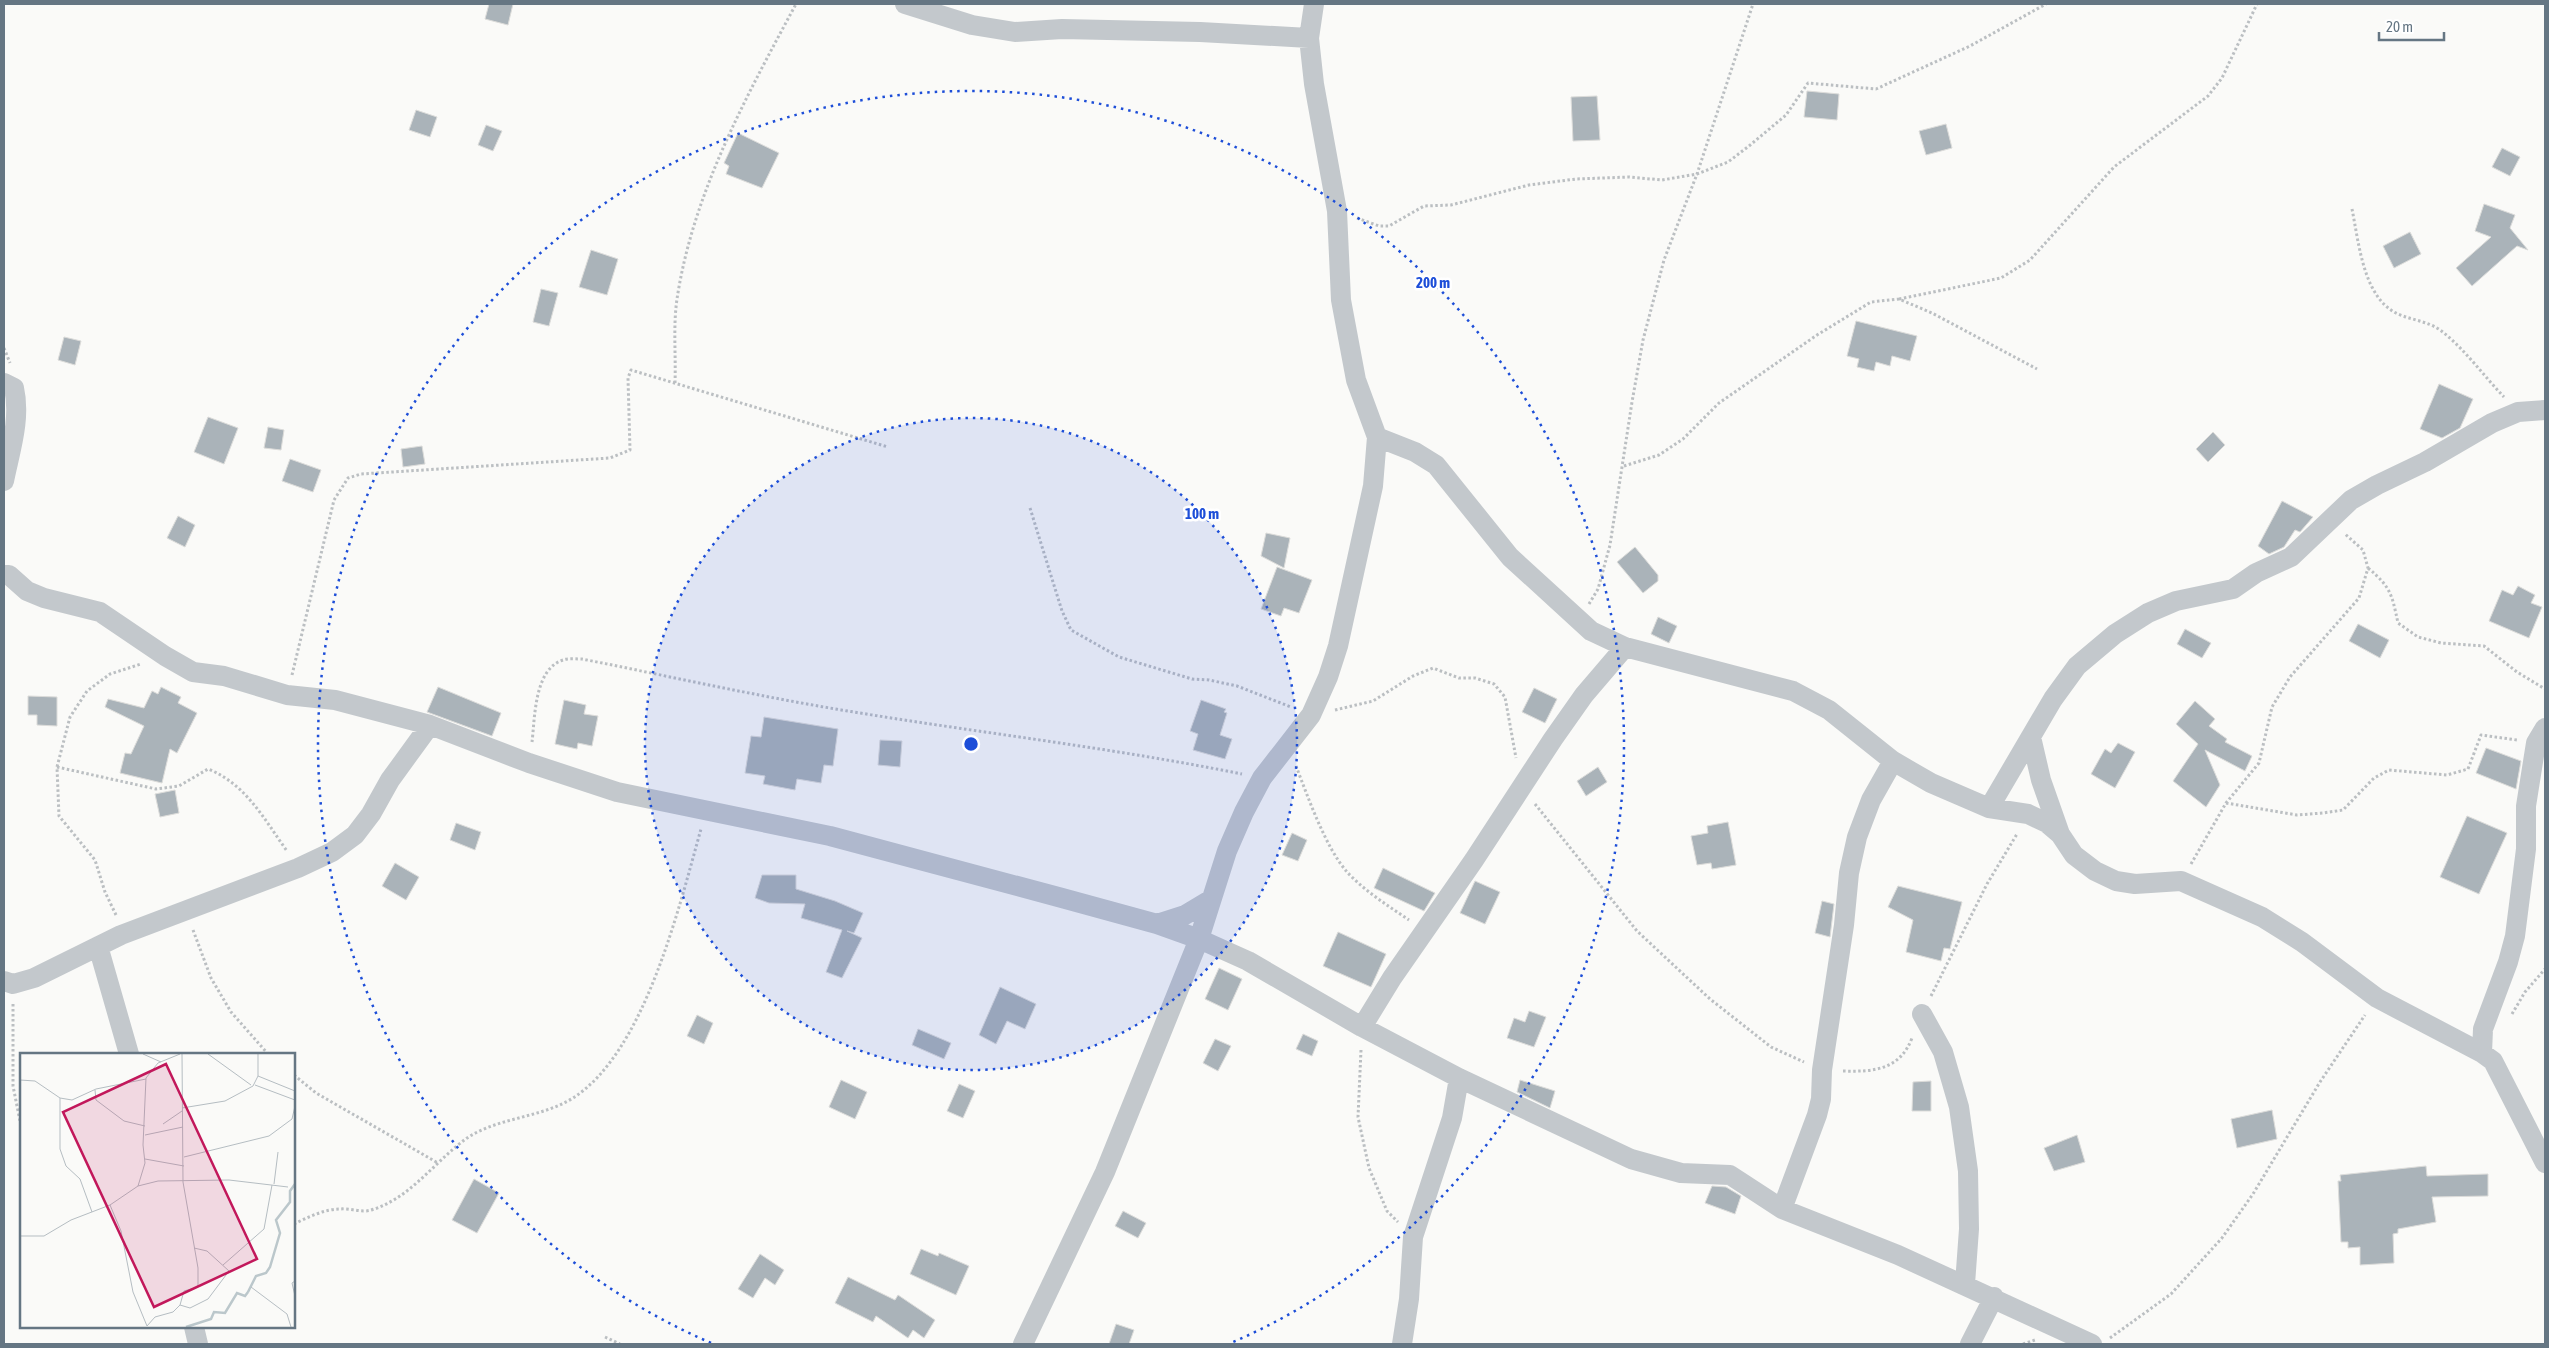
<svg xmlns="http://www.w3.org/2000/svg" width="2549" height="1348" viewBox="0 0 2549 1348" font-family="'Asap Condensed',sans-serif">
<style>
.building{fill:#aab3b9;stroke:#dcdcda}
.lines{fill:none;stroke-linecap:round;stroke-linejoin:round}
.path{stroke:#bbbfc2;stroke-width:3;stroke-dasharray:2.5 2.5;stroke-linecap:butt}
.street{stroke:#c3c8cc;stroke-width:20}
.ring{fill:none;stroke:#1d4ed8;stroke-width:2.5;stroke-dasharray:2.5 5}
.inset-river{fill:none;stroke:#bbc7cb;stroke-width:2.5}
.inset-road{fill:none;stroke:#b5bdc2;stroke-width:1}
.view{fill:#c2185b;fill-opacity:0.15;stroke:#c2185b;stroke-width:2.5}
.inset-edge{fill:none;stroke:#657683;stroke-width:2.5}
.centre{fill:#1d4ed8;stroke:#fff;stroke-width:2.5}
.ring-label{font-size:15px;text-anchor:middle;font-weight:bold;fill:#1d4ed8;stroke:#fff;stroke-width:5;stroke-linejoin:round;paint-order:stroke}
</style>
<rect width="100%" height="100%" fill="#fafaf8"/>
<path class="building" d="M489 4H513L508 25 485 19Z
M1807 91 1839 94 1837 120 1804 117Z
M1597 96 1600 140 1573 141 1571 97Z
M416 110 437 117 430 137 409 130Z
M1946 124 1952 148 1926 155 1919 131Z
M486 125 502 131 493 151 478 145Z
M738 133 779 153 762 188 726 174 729 166 724 163Z
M2502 148 2520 157 2510 176 2492 167Z
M2484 204 2515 215 2510 228 2528 250 2517 246 2472 286 2456 268 2491 237 2475 231Z
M2410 232 2421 254 2394 268 2383 246Z
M591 250 618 259 607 295 579 287Z
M541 289 558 293 549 326 533 322Z
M1856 321 1917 336 1910 361 1892 356 1890 366 1876 362 1874 371 1857 367 1859 359 1847 356Z
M64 337 81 341 75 365 58 360Z
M2439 384 2473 399 2460 428 2442 438 2420 429Z
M208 417 238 428 224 464 194 452Z
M268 427 284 430 281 450 264 448Z
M2213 432 2225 445 2208 462 2196 449Z
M422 446 425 464 403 467 401 449Z
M290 459 321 470 313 492 282 481Z
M2282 501 2313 517 2300 532 2295 530 2284 547 2269 554 2258 546Z
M178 516 195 525 185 547 167 538Z
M1266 533 1290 538 1284 568 1261 556Z
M1635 547 1658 575V581L1643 593 1617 562Z
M1277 567 1312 580 1299 613 1284 608 1281 616 1261 609Z
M2518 586 2535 595 2531 603 2542 607 2529 638 2489 621 2502 590 2513 595Z
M1658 617 1677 626 1669 643 1651 634Z
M2358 624 2389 640 2380 658 2349 641Z
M2185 629 2211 643 2202 658 2177 644Z
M161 687 181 697 178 703 197 713 177 753 170 749 162 783 120 773 125 753 131 754 144 726 105 707 108 699 144 708 152 691 158 694Z
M438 687 501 713 492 736 427 712Z
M1534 688 1557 699 1545 723 1522 712Z
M28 696 57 697V726L37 725V715H28Z
M564 700 586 705 584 714 598 716 592 746 578 743 577 749 555 744Z
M1201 700 1226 709 1224 712 1227 713 1220 735 1232 739 1225 759 1193 750 1198 734 1190 731Z
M2195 701 2215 719 2209 726 2227 739 2225 742 2252 756 2245 771 2205 750 2220 785 2206 807 2173 781 2198 744 2176 724Z
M764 717 838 729 833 766 824 765 821 783 797 779 795 790 763 784 765 776 745 773 751 736 761 737Z
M880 740 902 741 900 767 878 765Z
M2118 743 2135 752 2115 788 2091 774 2105 749 2111 753Z
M2486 748 2521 761 2516 789 2476 773Z
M1598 767 1607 782 1586 796 1577 781Z
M175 790 179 813 160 817 155 794Z
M2467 816 2507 833 2479 894 2440 877Z
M1728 822 1736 865 1712 869 1711 863 1697 865 1691 836 1708 833 1707 826Z
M456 823 481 832 475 850 450 840Z
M1292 833 1307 840 1298 861 1282 855Z
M395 863 419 877 406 900 382 886Z
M1383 868 1435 893 1424 911 1374 888Z
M762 875H796V889L835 901 863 913 854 933 847 931 862 938 842 978 826 972 842 930 801 918 805 904 769 903 755 898Z
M1475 881 1500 892 1485 924 1460 913Z
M1898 886 1962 902 1950 949 1944 948 1941 961 1906 952 1913 920 1888 907Z
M1822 901 1834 904 1830 937 1815 933Z
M1338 932 1386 954 1371 987 1323 966Z
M1219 968 1242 979 1228 1010 1205 999Z
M1000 987 1036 1004 1025 1029 1007 1021 996 1044 979 1035Z
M1529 1011 1546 1017 1534 1047 1507 1038 1514 1018 1525 1022Z
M697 1015 713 1023 704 1044 687 1036Z
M918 1029 951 1043 944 1059 912 1045Z
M1303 1034 1318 1041 1312 1056 1296 1049Z
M1215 1039 1231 1046 1218 1071 1203 1063Z
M841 1080 867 1092 855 1119 829 1107Z
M1520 1080 1555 1091 1550 1108 1517 1092Z
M1931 1081V1111H1912L1913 1082Z
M959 1084 975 1091 963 1118 947 1111Z
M2272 1110 2277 1139 2237 1148 2231 1119Z
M2077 1135 2085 1162 2054 1171 2044 1148Z
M2426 1166 2427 1176 2488 1174V1196L2432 1197 2436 1222 2398 1229V1233L2393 1234 2394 1263 2360 1265V1247L2348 1248V1242H2341L2338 1181H2341L2340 1175Z
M474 1179 499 1193 477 1233 452 1220Z
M1712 1186 1726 1187 1741 1196 1735 1214 1705 1203Z
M1123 1211 1146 1223 1138 1238 1115 1226Z
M921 1249 938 1256 939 1253 969 1266 956 1295 910 1274Z
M760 1254 784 1270 775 1285 765 1278 753 1298 738 1289Z
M848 1277 895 1300 898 1295 935 1320 924 1338 913 1330 908 1338 876 1316 873 1322 835 1303Z
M1116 1324 1134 1330 1129 1344H1109Z"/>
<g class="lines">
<path class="path" d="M2352 209C2359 243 2363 298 2398 314 2414 321 2430 321 2444 333 2466 351 2484 376 2504 397
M1357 218 1379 226H1389L1424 206 1451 205 1529 185 1576 179 1629 177 1662 180 1697 174 1728 162 1749 146 1786 115 1808 83 1876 89 1970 46 2046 4
M1899 299 2001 278 2030 260 2114 167 2208 96 2222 78 2257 4
M4 348 10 363
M675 383C676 355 673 326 677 299 693 193 746 97 796 4
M1624 466 1659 455 1683 439 1719 403 1817 335 1871 302 1899 299 1932 313 2037 369
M1030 508 1062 611 1071 630 1119 657 1192 679 1209 680 1237 686 1291 707
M2368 568C2391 587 2392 595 2398 623L2418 637 2441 643 2484 646 2517 672 2545 689
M1589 604 1598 589 1610 545 1632 402 1643 340 1664 260 1697 174 1753 4
M292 675 334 500 348 478 361 474 610 458 630 450 628 378 631 370 888 447
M1335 710 1373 701 1413 676 1433 668 1459 678H1475L1494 684 1505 697 1516 758
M532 742C535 718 534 669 563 660 568 658 577 659 582 659 663 675 743 693 824 707 963 731 1103 746 1242 774
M1296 766C1308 797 1326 849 1348 873 1366 892 1387 905 1409 920
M57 767 156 789 179 786 208 769C246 784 264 819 287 851
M2226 803 2297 815 2323 813 2343 810 2374 778 2389 770 2447 775 2468 769 2481 735 2517 740
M1535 804 1637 931 1710 999 1771 1047 1804 1062
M2191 864 2226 803 2259 763 2272 707 2290 677 2359 598 2368 568 2363 550 2345 534
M116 915 105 892 95 860 59 816 57 767 70 717 87 691 110 674 141 664
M193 930 211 978 231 1012 268 1054
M1931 996 1987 884 2017 834
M13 1004V1086L21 1126
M2512 1014 2525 992 2545 969
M1361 1050 1358 1117 1369 1168 1387 1211 1398 1222
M1843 1071C1873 1072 1900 1070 1912 1038
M294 1075 316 1093 438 1163
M294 1224C308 1217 325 1209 340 1209 350 1208 362 1213 371 1210 410 1199 435 1161 467 1138 499 1117 541 1118 573 1098 645 1052 679 907 701 829
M605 1337 620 1344
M2110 1338 2171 1294 2222 1238 2253 1194 2320 1082 2365 1015
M2023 1344 2035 1340"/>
<path class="street" d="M905 4 972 25 1015 32 1062 29 1200 32 1309 38
M1314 4 1309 38 1314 84 1337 211 1341 300 1356 380 1377 437 1415 452 1436 465 1510 557 1591 631 1625 647 1793 691 1829 710 1893 761 1931 783 1989 808 2028 814 2047 823 2060 834 2074 855 2095 871 2116 881 2135 884 2181 881 2262 917 2302 942 2377 998 2482 1053 2493 1061 2545 1163
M4 383 14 388C21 419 10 451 4 481
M4 575H9L27 591 44 598 100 612 165 656 193 672 224 676 287 695 335 700 430 725 529 763 617 792 830 836 1062 898 1157 924 1199 939 1248 961 1362 1027 1459 1078 1631 1159 1681 1173 1730 1175 1782 1209 1898 1255 2092 1344
M2031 737 2041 780 2060 834
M1989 808 2053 699 2077 666 2115 634 2148 613 2176 601 2233 589 2256 573 2291 557 2351 500 2377 485 2425 462 2492 423 2518 412 2545 410
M1157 924 1185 915 1210 900
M98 946 129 1054
M4 981 13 984 34 978 121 935 298 868 332 852 355 835 371 814 390 780 430 725
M1922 1014 1943 1052 1959 1107 1968 1171 1969 1229 1965 1284
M1362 1027 1392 978 1474 860 1553 739 1584 695 1625 647
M2482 1053 2483 1029 2508 962 2515 936 2526 849V806L2536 743 2545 728
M1782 1209 1817 1115 1821 1099 1822 1070 1844 925 1849 873 1857 837 1871 800 1893 761
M194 1327 198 1344
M1023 1344 1105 1172 1199 939 1227 851 1244 812 1262 778 1311 715 1328 677 1338 646 1373 486 1377 437
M1402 1344 1409 1299 1413 1237 1452 1118 1459 1078
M1970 1344 1994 1297"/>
</g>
<circle cx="971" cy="744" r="326" fill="#1d4ed8" fill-opacity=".12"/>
<g class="ring">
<circle cx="971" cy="744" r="326"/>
<path d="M711 1343A653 653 0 1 1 1231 1343"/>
</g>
<g transform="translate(20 1053)">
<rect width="275" height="275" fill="#fafaf8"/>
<path class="inset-river" d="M228 239 236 223 246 220 250 214 260 180 256 167 270 149V138L275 131M166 274 191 266 194 259 205 260 217 240 225 243 228 239"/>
<path class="inset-road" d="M123 1 141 9M188 1 231 32M238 23 275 38M0 27 15 28 40 45 52 47 76 36 126 26M235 32 275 47M75 37 76 47 104 68 125 73M40 45V96L46 113 60 126 72 159M162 55 205 48 233 33 238 23V1M143 71 162 58M125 82 163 74M164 104 249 83 272 66 275 53M125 106 164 113M254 131 258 99M118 133 138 128 209 127 268 134M90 152 101 178 113 239 127 273M0 183H24L51 167 90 152 118 133 125 110 123 92 126 25 138 10 160 1M203 212 244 176 252 132M275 228 272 230 275 243M231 234 267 261 271 274M160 252 170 255 188 246 209 218 187 198 174 195M127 273 135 264 153 259 160 252 164 238 178 234V215L163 129 162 1"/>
<path class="view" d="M146 11 237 206 134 254 43 59Z"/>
<rect width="275" height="275" class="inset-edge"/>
</g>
<circle cx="971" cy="744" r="8" class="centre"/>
<g class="ring-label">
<text x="1433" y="288">200 m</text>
<text x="1202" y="519">100 m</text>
</g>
<rect width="2549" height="1348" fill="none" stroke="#657683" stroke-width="10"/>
<path d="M2379 32v8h65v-8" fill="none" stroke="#657683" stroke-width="2.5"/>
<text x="2386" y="32" font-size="15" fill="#657683" stroke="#ffffff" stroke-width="4" paint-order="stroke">20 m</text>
</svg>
